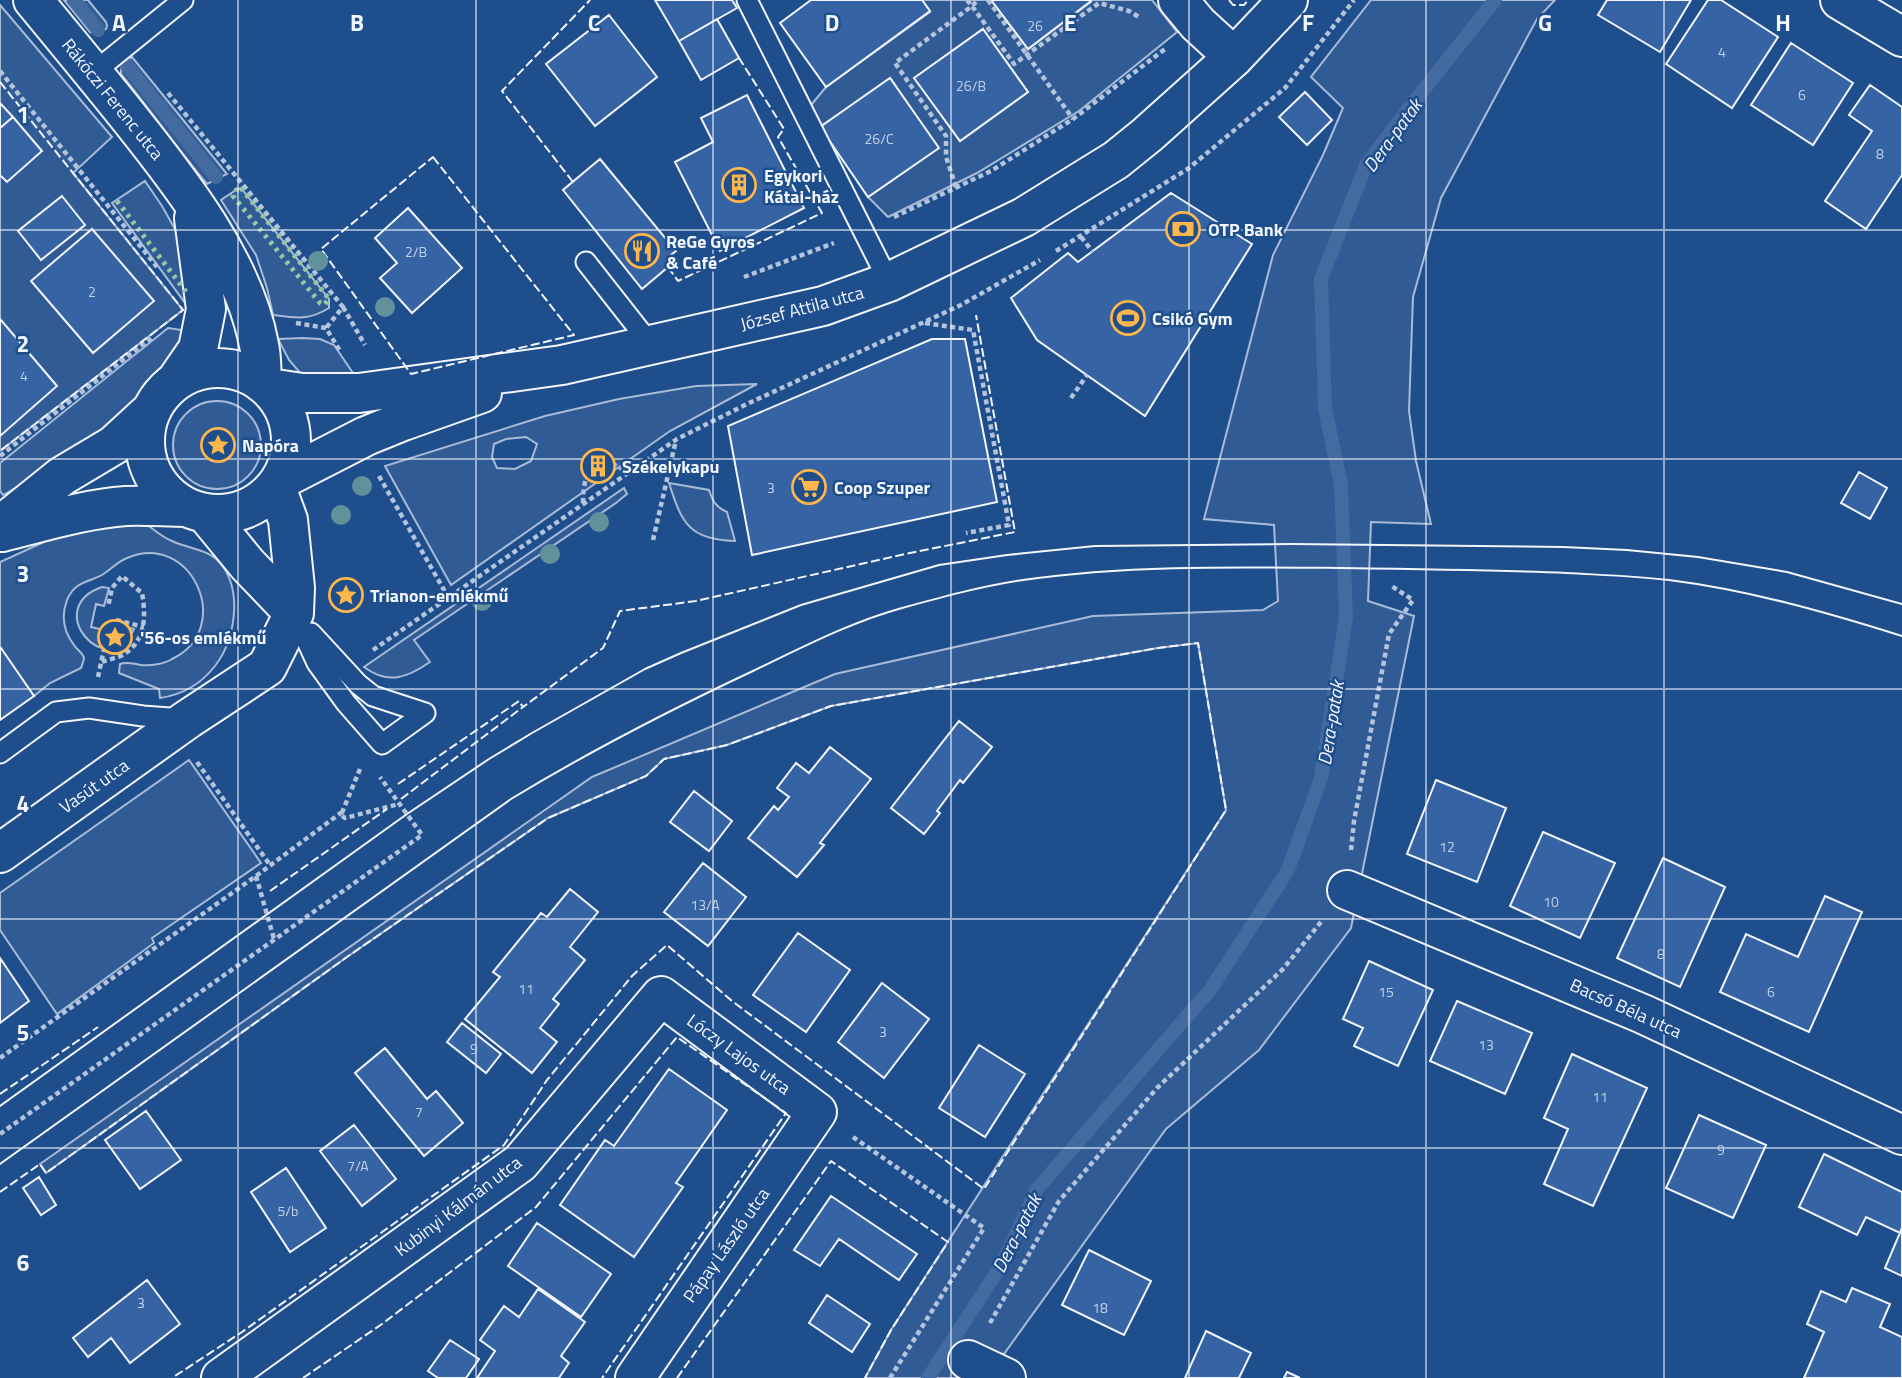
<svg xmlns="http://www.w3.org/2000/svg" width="1902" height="1378" viewBox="0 0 1902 1378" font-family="'Titillium Web',sans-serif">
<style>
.green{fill:#305b95;stroke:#a8bbd7;stroke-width:2;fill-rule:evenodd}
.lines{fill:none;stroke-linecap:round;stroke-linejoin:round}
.stream{stroke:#446ba0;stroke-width:14}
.building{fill:#3563a3;stroke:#f2f6ff;stroke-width:2}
.lane-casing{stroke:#f2f6ff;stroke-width:23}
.street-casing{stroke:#f2f6ff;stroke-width:42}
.secondary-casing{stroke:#f2f6ff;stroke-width:42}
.path{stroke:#b3c4dc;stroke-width:4.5;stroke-dasharray:5 3.5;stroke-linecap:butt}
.lane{stroke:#1f4e8c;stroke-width:19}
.street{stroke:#1f4e8c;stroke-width:38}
.secondary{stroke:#1f4e8c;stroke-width:38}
.tram{stroke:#f2f6ff;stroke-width:2}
.hedge{stroke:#97c8a6;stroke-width:5;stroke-dasharray:3.5 5;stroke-linecap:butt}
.fence{stroke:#f2f6ff;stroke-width:2;stroke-dasharray:9 3.5;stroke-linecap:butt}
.tree{fill:#61919a}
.grid{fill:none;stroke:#f2f6ff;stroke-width:2;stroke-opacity:0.55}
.labels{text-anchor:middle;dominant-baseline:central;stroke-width:5;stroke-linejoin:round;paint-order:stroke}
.number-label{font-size:14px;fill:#c3d1e8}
.street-label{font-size:18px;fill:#f2f6ff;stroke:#1f4e8c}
.poi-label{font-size:18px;font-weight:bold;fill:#f2f6ff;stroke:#1f4e8c;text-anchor:start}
.water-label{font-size:19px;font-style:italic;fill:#f2f6ff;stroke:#1f4e8c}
.grid-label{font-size:23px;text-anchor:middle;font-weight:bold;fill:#f2f6ff;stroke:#1f4e8c;stroke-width:5;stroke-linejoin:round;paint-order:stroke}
</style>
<rect width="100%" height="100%" fill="#1f4e8c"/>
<path class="green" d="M64 0H88L106 22 107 26 106 29 95 33 90 32Z
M922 0H991L1028 49 1091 2 1090 0H1152L1177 32 1079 111 977 173 888 217 868 197 938 148 891 79 820 127 811 105 826 87 930 12ZM983 29 1028 92 960 141 915 78Z
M1371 0H1555L1537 19 1441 198 1413 297 1409 411 1416 461 1431 524 1371 522 1368 601 1414 616 1351 928 1259 1050 1166 1129 1004 1354 985 1353 967 1378H865L891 1330 1226 810 1198 643 1158 648 831 706 727 745 664 759 646 776 548 818 347 957 46 1173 40 1164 592 777 835 674 1093 616 1263 610 1278 601 1274 525 1204 519 1273 255 1323 155 1343 108 1311 77Z
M0 5 112 137 73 173 183 310 0 451Z
M132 57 227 174 207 184C177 148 150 110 121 74V68Z
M145 181 162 206 180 238 188 307 112 203Z
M241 188 329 299V308C308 321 295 318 273 315L267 288 256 255 221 200 236 190Z
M168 328 194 332 180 365 145 394 135 408 26 482 3 495 0 491V463Z
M303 338 320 339 334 345 353 373V390L301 374 289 360 278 339Z
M757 384 670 431 451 585 385 466 545 416 619 399 696 386ZM526 437 537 444 531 461 515 469 497 468 492 457 494 444 506 439Z
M173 445a44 44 0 1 1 88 0a44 44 0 1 1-88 0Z
M669 483 709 490C713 502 716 507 727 512L735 541C689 539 682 524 669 483Z
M624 488 627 494 616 503 414 640 430 662C407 678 388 685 364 667Z
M124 520C132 522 143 522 150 527 157 532 164 538 172 541 189 549 209 549 221 564 243 592 235 640 215 666 201 684 181 695 160 698L159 689 119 673 120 664C128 661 133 664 141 665 151 666 164 664 172 659 236 628 191 530 127 558 119 561 112 568 105 573 91 583 76 579 67 600 61 616 64 632 74 645 76 649 83 653 84 658 84 660 82 665 81 668L50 683 34 696 0 649V562L57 536Z
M102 587 109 588 104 606 96 604 91 627 112 632 115 624 134 629C107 684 41 608 102 587Z
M189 760 261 863 152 938 154 943 57 1014 0 930V893Z"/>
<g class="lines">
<path class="stream" d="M74 0 98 30
M124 62 216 177
M928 1378 1002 1264 1037 1189 1210 990 1288 870 1321 778 1346 617 1341 485 1325 408 1321 279 1366 165 1417 98 1495 0"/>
</g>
<path class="building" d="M655 0H732L737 8 679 41Z
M811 0H922L930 11 826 87 780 23Z
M991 0H1090L1091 1 1028 49Z
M1607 0H1691L1660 52 1598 15Z
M1708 0H1721L1778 37 1732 108 1666 64Z
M609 15 657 77 595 126 546 64Z
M717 19 739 58 701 80 679 41Z
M983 29 1028 92 960 141 914 78Z
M1791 43 1853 83 1813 145 1751 105Z
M890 78 939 148 868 197 820 127Z
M1870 85 1902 107V175L1866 229 1825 201 1872 131 1849 115Z
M1305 92 1332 120 1307 145 1279 117Z
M747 95 804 208 720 251 675 162 713 142 701 118Z
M0 103 13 117 0 128Z
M13 117 42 151 7 182 0 175V128Z
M600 159 676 251 667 258 668 267 642 289 563 190Z
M1171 193 1252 244 1145 416 1037 340 1011 298 1068 253 1078 262Z
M62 196 85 225 41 260 18 231Z
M408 208 462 268 412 313 380 278 397 263 375 238Z
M92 229 154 301 93 353 31 281Z
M0 319 57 386 0 436Z
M932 339H965L997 502 752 555 728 426Z
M1859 472 1887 488 1870 519 1841 503Z
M1 648 34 696 0 720V649Z
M959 721 992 747 963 783 960 780 937 811 940 813 924 834 891 808Z
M830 747 871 779 820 843 824 845 797 877 748 838 774 806 778 810 789 797 777 788 796 763 809 773Z
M1436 780 1506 808 1477 882 1407 854Z
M694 791 732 821 709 851 670 822Z
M1543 832 1615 863 1580 938 1510 906Z
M1663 858 1725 887 1680 987 1617 958Z
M703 863 746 897 708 946 664 912Z
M570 889 598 912 570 947 585 960 553 999 559 1004 540 1028 557 1042 532 1073 465 1019 500 977 493 972 541 913 547 917Z
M1825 896 1862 912 1809 1032 1720 992 1746 934 1798 957Z
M798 933 850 970 806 1032 753 995Z
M0 958 29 1001 0 1023Z
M1369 961 1433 990 1398 1066 1354 1046 1363 1028 1343 1019Z
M882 983 929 1019 884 1078 838 1042Z
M1457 1001 1532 1033 1505 1094 1430 1061Z
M462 1023 501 1054 486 1073 447 1042Z
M979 1045 1025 1074 985 1137 939 1108Z
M385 1048 427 1099 436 1091 463 1123 424 1156 355 1073Z
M1572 1054 1647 1088 1593 1206 1544 1184 1568 1129 1544 1118Z
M669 1069 727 1110 676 1183 683 1187 634 1257 560 1205 605 1140 614 1146Z
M146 1111 181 1160 140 1189 105 1140Z
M1699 1115 1766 1145 1733 1218 1666 1188Z
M354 1125 396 1179 362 1206 320 1151Z
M1824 1154 1902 1192V1228L1900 1233 1866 1217 1857 1235 1799 1207Z
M286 1168 326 1228 290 1252 251 1192Z
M39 1177 56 1205 41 1215 23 1188Z
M831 1196 917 1254 899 1280 839 1239 820 1266 794 1250Z
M537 1223 611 1274 581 1317 508 1266Z
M1902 1228V1276L1885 1268Z
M1089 1250 1151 1281 1124 1335 1062 1305Z
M147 1280 180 1324 130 1363 111 1338 88 1357 73 1338Z
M1852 1288 1890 1304 1880 1327 1902 1337V1378H1804L1824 1332 1807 1324 1821 1291 1846 1302Z
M538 1289 585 1322 561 1356 569 1363 559 1378H477L495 1351 480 1340 504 1306 519 1317Z
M827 1295 870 1324 852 1352 809 1323Z
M1206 1331 1251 1353 1239 1378H1185Z
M450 1340 479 1359 466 1378H438L428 1371Z
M1287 1372 1300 1378H1284Z"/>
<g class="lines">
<g class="lane-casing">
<path id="lane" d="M747 0 889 282
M93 73 183 0
M586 262 652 346
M294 613 317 663 346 703 382 744 425 713
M311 633 358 684 373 696 425 713
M0 753 56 712 89 708 143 716 183 719"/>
</g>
<g class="street-casing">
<path id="street" d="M1178 0 1198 24 1234 57
M1840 0 1902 37
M1347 890 1643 1014 1902 1135
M968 1360 1006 1378
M221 1378 520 1163 661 996 817 1112 635 1378"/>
</g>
<g class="secondary-casing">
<path id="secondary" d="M33 0C66 40 99 80 131 120 182 184 244 263 259 345 262 357 261 370 262 383
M145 441a73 73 0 1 1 146 0a73 73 0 1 1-146 0Z
M176 381 198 349 206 309 194 218
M269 388 302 393H359L562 365 823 306 889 282 1024 217 1116 160 1147 135 1234 57 1288 0
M282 479 366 436 403 421 482 393
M206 514 247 564 294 613
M0 526 62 476 114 445 152 410
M2 532C43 522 84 509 126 506 146 505 166 507 186 507
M0 853 188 719 267 667 294 613 295 588 288 520 276 487"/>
</g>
<path class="path" d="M967 0 972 6 978 0
M988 0 1073 119
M0 71 157 267
M168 93 343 307 326 328
M956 187 946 157V136L895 63 972 6 1014 64 1099 3 1129 11 1139 17
M894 217 991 171 1073 119 1165 49
M1081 237 1093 252
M1056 251 1189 168 1285 88 1354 0
M744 277 834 243
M343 307 365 345
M296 323 326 328 340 351
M925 323 973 330 1009 525 966 533
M1071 398 1087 375
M0 456 151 338
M379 476 448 597
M583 503C583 471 594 447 627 473
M653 540 676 440
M116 620 144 627
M373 650 677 439 747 404 961 305 1040 260
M102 662C109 659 118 658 124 654 146 641 146 615 142 593L122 576 112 588 108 607
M98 677 104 649
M197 762 270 865
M360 769 341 815 345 818 399 804
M1351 850 1354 821 1389 634 1413 600 1390 585
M256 876 274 939
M0 1058 256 876 342 812
M0 1134 422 835 380 777
M853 1137 984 1228 890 1378
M990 1323 1059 1201 1157 1088 1283 969 1321 922"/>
<use href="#lane" class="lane"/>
<use href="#street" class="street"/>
<use href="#secondary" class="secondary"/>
<path class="tram" d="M0 1106 407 814 489 759 532 733 645 669 681 653 801 605 939 565 1007 555 1095 546 1292 544 1563 547 1627 550 1698 557 1787 572 1902 604
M0 1164 511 799C590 751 672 709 755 670 803 647 851 622 902 608 942 597 982 586 1023 580 1128 565 1236 567 1342 568 1417 569 1492 570 1567 573 1601 575 1635 576 1669 580 1748 590 1826 612 1902 636"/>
<path class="hedge" d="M241 188 329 299 324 305 320 303 233 196 236 190Z
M117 201 187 293"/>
<path class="fence" d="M1229 0 1233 5H1244L1248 0
M0 82 183 310 0 451
M433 157 574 335 411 374 321 249Z
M573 182 502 91 590 0
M668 267 678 281 822 213 778 137 784 129 739 58
M398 784 519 701 523 707 603 648 620 611 696 601 905 554 1015 532 976 315
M401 799 523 707
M270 891 387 809
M0 1094 98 1027
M0 1192 40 1164 46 1173 347 957 548 818 646 776 664 759 727 745 831 706 1158 648 1198 643 1226 810 984 1189 732 1001 667 945 632 976 547 1080 504 1145 242 1332 172 1378
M303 1378 382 1324 536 1207 677 1037 786 1113 602 1378
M677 1378 831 1161 948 1242 891 1330 865 1378"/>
</g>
<g class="tree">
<circle cx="318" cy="261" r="10"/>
<circle cx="385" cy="307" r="10"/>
<circle cx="362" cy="486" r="10"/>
<circle cx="341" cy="515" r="10"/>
<circle cx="599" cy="522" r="10"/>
<circle cx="550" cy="554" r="10"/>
<circle cx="482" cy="601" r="10"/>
</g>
<path class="grid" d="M238 0V1378M476 0V1378M713 0V1378M951 0V1378M1189 0V1378M1426 0V1378M1664 0V1378M0 230H1902M0 459H1902M0 689H1902M0 919H1902M0 1148H1902"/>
<defs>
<g id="building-ring" transform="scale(1.75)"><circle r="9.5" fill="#1f4e8c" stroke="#ffb74d" stroke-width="1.5"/><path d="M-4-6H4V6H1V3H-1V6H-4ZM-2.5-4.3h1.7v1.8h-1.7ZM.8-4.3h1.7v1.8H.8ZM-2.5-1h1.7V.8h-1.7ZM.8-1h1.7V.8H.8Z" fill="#ffb74d"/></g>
<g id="bank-ring" transform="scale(1.75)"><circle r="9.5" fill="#1f4e8c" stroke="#ffb74d" stroke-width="1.5"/><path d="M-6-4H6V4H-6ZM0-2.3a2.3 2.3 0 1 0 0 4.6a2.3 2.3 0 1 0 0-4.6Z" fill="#ffb74d"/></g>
<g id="restaurant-ring" transform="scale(1.75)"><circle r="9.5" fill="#1f4e8c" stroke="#ffb74d" stroke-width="1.5"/><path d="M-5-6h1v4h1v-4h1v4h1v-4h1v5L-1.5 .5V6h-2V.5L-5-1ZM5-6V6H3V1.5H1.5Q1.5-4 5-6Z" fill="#ffb74d"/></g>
<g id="stadium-ring" transform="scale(1.75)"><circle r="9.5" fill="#1f4e8c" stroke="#ffb74d" stroke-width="1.5"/><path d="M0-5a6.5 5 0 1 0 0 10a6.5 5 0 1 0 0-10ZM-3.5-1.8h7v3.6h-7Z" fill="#ffb74d"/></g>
<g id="sight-ring" transform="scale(1.75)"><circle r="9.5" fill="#1f4e8c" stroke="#ffb74d" stroke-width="1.5"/><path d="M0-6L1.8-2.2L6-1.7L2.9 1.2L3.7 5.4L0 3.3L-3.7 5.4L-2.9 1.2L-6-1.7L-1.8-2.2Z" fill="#ffb74d"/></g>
<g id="supermarket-ring" transform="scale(1.75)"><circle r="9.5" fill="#1f4e8c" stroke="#ffb74d" stroke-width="1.5"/><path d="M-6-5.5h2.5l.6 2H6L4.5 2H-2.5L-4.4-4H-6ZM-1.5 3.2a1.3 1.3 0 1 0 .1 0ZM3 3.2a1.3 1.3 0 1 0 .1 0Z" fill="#ffb74d"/></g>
</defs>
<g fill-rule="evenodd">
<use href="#building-ring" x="739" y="185"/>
<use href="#bank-ring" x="1183" y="229"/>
<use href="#restaurant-ring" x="642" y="251"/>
<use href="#stadium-ring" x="1128" y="318"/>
<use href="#sight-ring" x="218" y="445"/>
<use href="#building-ring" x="598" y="466"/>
<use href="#supermarket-ring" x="809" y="487"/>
<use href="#sight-ring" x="346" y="595"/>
<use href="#sight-ring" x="115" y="637"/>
</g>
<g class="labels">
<g class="number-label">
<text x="1035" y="25">26</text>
<text x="1722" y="51">4</text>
<text x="971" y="85">26/B</text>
<text x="1802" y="94">6</text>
<text x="879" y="138">26/C</text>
<text x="1880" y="153">8</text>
<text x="416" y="251">2/B</text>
<text x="92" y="291">2</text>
<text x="24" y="375">4</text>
<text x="771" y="487">3</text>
<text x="1447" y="846">12</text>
<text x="1551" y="901">10</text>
<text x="705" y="904">13/A</text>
<text x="1661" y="953">8</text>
<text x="526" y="988">11</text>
<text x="1386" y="991">15</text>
<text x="1771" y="991">6</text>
<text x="883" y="1031">3</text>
<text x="1486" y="1044">13</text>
<text x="474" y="1048">9</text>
<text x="1600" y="1096">11</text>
<text x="419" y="1111">7</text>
<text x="1721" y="1149">9</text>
<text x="358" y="1165">7/A</text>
<text x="288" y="1210">5/b</text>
<text x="141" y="1302">3</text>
<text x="1100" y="1307">18</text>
</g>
<g class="street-label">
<text transform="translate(113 99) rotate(51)">Rákóczi Ferenc utca</text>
<text transform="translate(802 308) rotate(-15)">József Attila utca</text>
<text transform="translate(94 786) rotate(-35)">Vasút utca</text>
<text transform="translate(1626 1008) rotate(24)">Bacsó Béla utca</text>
<text transform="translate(739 1054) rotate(36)">Lóczy Lajos utca</text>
<text transform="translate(458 1206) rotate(-37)">Kubinyi Kálmán utca</text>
<text transform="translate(726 1245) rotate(-55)">Pápay László utca</text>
</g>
<g class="poi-label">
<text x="764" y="175">Egykori<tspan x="764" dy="21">Kátai-ház</tspan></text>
<text x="1208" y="229">OTP Bank</text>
<text x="666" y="241">ReGe Gyros<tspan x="666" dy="21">&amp; Café</tspan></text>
<text x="1152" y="318">Csikó Gym</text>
<text x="242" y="445">Napóra</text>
<text x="622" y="466">Székelykapu</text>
<text x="834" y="487">Coop Szuper</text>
<text x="370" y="595">Trianon-emlékmű</text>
<text x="140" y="637">'56-os emlékmű</text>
</g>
<g class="water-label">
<text transform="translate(1392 135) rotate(-54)">Dera-patak</text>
<text transform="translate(1330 723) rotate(-81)">Dera-patak</text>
<text transform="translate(1016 1233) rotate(-63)">Dera-patak</text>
</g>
</g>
<g class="grid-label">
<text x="119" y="31">A</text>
<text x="357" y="31">B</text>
<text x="594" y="31">C</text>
<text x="832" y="31">D</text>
<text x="1070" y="31">E</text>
<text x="1308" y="31">F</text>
<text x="1545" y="31">G</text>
<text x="1783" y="31">H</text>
<text x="23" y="123">1</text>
<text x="23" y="352">2</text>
<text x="23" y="582">3</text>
<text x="23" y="812">4</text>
<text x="23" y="1041">5</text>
<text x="23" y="1271">6</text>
</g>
</svg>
